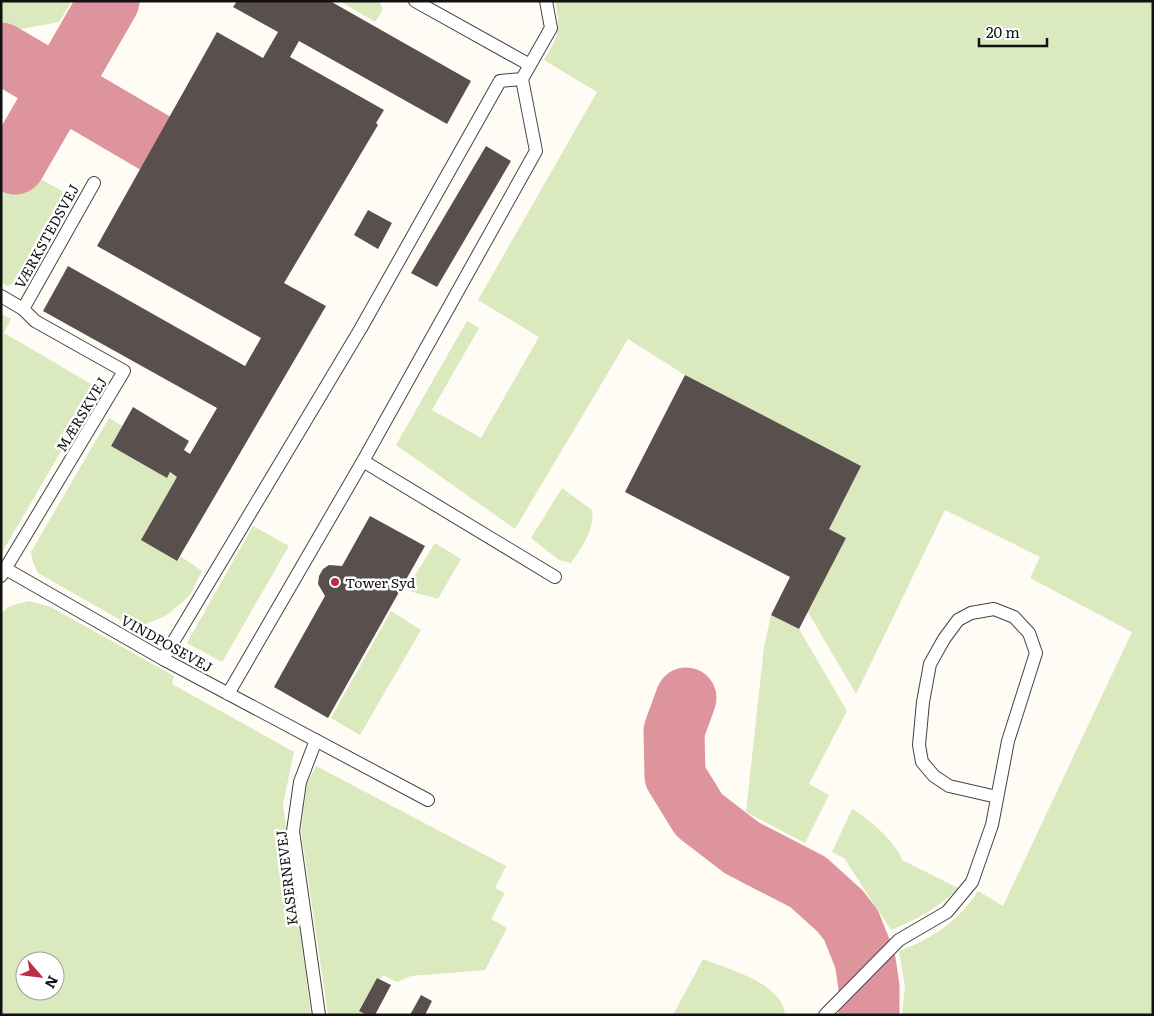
<svg xmlns="http://www.w3.org/2000/svg" width="1154" height="1016" viewBox="0 0 1154 1016" font-family="Literata,serif">
<style>
.green{fill:#dae9be;fill-rule:evenodd}
.lines{fill:none;stroke-linecap:round;stroke-linejoin:round}
.taxiway{stroke:#de949d;stroke-width:61}
.building{fill:#59504d}
.lane-casing{stroke:#444;stroke-width:14}
.lane{stroke:#fff;stroke-width:12}
.poi-dot{fill:#bd2d45;stroke:#fff;stroke-width:2}
.labels{text-anchor:middle;dominant-baseline:central;stroke-width:5;stroke-linejoin:round;paint-order:stroke}
.street-label{font-size:14px;fill:#111;stroke:#fff}
.poi-label{font-size:14px;fill:#111;stroke:#fff;text-anchor:start}
</style>
<rect width="100%" height="100%" fill="#fffbf5"/>
<path class="green" d="M1 1H72L59 22 16 30 1 21Z
M340 1H379L383 9 375 22Z
M555 1H1153V1015H902L905 987 899 951C934 938 957 922 978 891L1003 906 1132 632 1030 578 1040 557 945 510 856 694 808 612 846 538 829 529 685 375 628 339 515 529 396 445 467 321 479 328 432 410 481 438 539 337 478 300 597 92 544 60C559 35 561 30 555 1Z
M1 157 62 191 67 213 31 277 7 286 1 282Z
M1 314 11 319 4 333 98 388 1 554Z
M109 418 122 426 111 446 167 477 170 472 177 477 142 540 176 561 180 556 202 571 190 595 180 604 167 615 146 624 126 623 38 573 33 562 31 552Z
M562 488 592 510C595 530 582 547 571 563L559 560 531 538Z
M253 526 289 546 222 662 187 643Z
M435 543 461 559 438 599 406 590Z
M29 601 51 607 174 676 172 684 294 752 283 804 311 1015H1V613L10 606ZM25 961H55V991H25Z
M391 611 421 630 360 735 331 718Z
M771 615 799 629 847 711 809 784 829 795 805 843 746 812 764 647Z
M316 766 506 866 495 888 505 893 491 919 507 928 485 970 411 976 397 982 383 975 380 979 377 978 359 1010 367 1015H328L301 831 307 784Z
M852 809C868 818 897 843 902 860L958 888C939 908 916 920 891 930L844 858 832 852Z
M703 959C728 969 783 983 785 1015H673Z"/>
<g class="lines">
<path class="taxiway" d="M1 53 155 143
M15 164 109 1
M686 698 674 731 675 776 699 815 742 848 808 882 840 911 851 925 865 960 869 987V1015"/>
</g>
<path class="building" d="M237 1H330L471 81 447 124 299 41 290 57 384 110 376 123 378 125 284 283 326 306 177 561 141 540 177 477 170 472 167 478 111 446 133 407 189 441 184 450 190 454 217 408 43 311 68 266 245 366 261 338 97 246 217 32 263 58 278 32 233 7Z
M486 146 511 161 437 287 411 273Z
M368 210 392 223 378 249 354 235Z
M685 375 861 466 829 529 846 538 799 629 771 615 790 577 625 492Z
M370 516 425 546 328 718 274 687 325 596 318 584 319 576 323 569 329 565 342 566Z
M377 978 391 985 375 1015H367L359 1011Z
M421 995 432 1001 425 1015H410Z"/>
<g class="lines">
<g class="lane-casing">
<path id="lane" d="M415 1 530 65
M1 296 23 309 94 183
M363 461 555 577
M6 569 163 659 428 800
M1 576 124 371 35 321 23 309
M163 659 361 328 500 81 522 79
M228 694 363 461 536 151 522 79 551 28 546 1
M316 740 300 782 293 831 319 1015
M825 1015 899 940 947 912 972 882 992 825 1008 741 1036 653 1029 633 1014 617 994 609 971 613 958 620 944 639 930 664 923 702 919 745 922 762 934 776 949 786 997 797"/>
</g>
<use href="#lane" class="lane"/>
</g>
<circle class="poi-dot" cx="335" cy="582" r="5"/>
<g class="labels">
<g class="street-label">
<text transform="translate(46 236) rotate(-61)">VÆRKSTEDSVEJ</text>
<text transform="translate(81 414) rotate(-59)">MÆRSKVEJ</text>
<text transform="translate(167 643) rotate(29)">VINDPOSEVEJ</text>
<text transform="translate(286 878) rotate(-97)">KASERNEVEJ</text>
</g>
<g class="poi-label">
<text x="345" y="582">Tower Syd</text>
</g>
</g>
<rect width="1154" height="1016" fill="none" stroke="#111111" stroke-width="5"/>
<g transform="translate(40 976) rotate(118)"><circle r="24" fill="#ffffff" stroke="#a0a0a0"/>
<path d="M0-4L9 19L0 12L-9 19Z" fill="#bd2d45"/>
<text y="-8" font-size="14" font-weight="bold" text-anchor="middle" fill="#111111">N</text>
</g>
<path d="M979 38v8h68v-8" fill="none" stroke="#111111" stroke-width="2.5"/>
<text x="986" y="38" font-size="15" fill="#111111" stroke="#ffffff" stroke-width="4" paint-order="stroke">20 m</text>
</svg>
